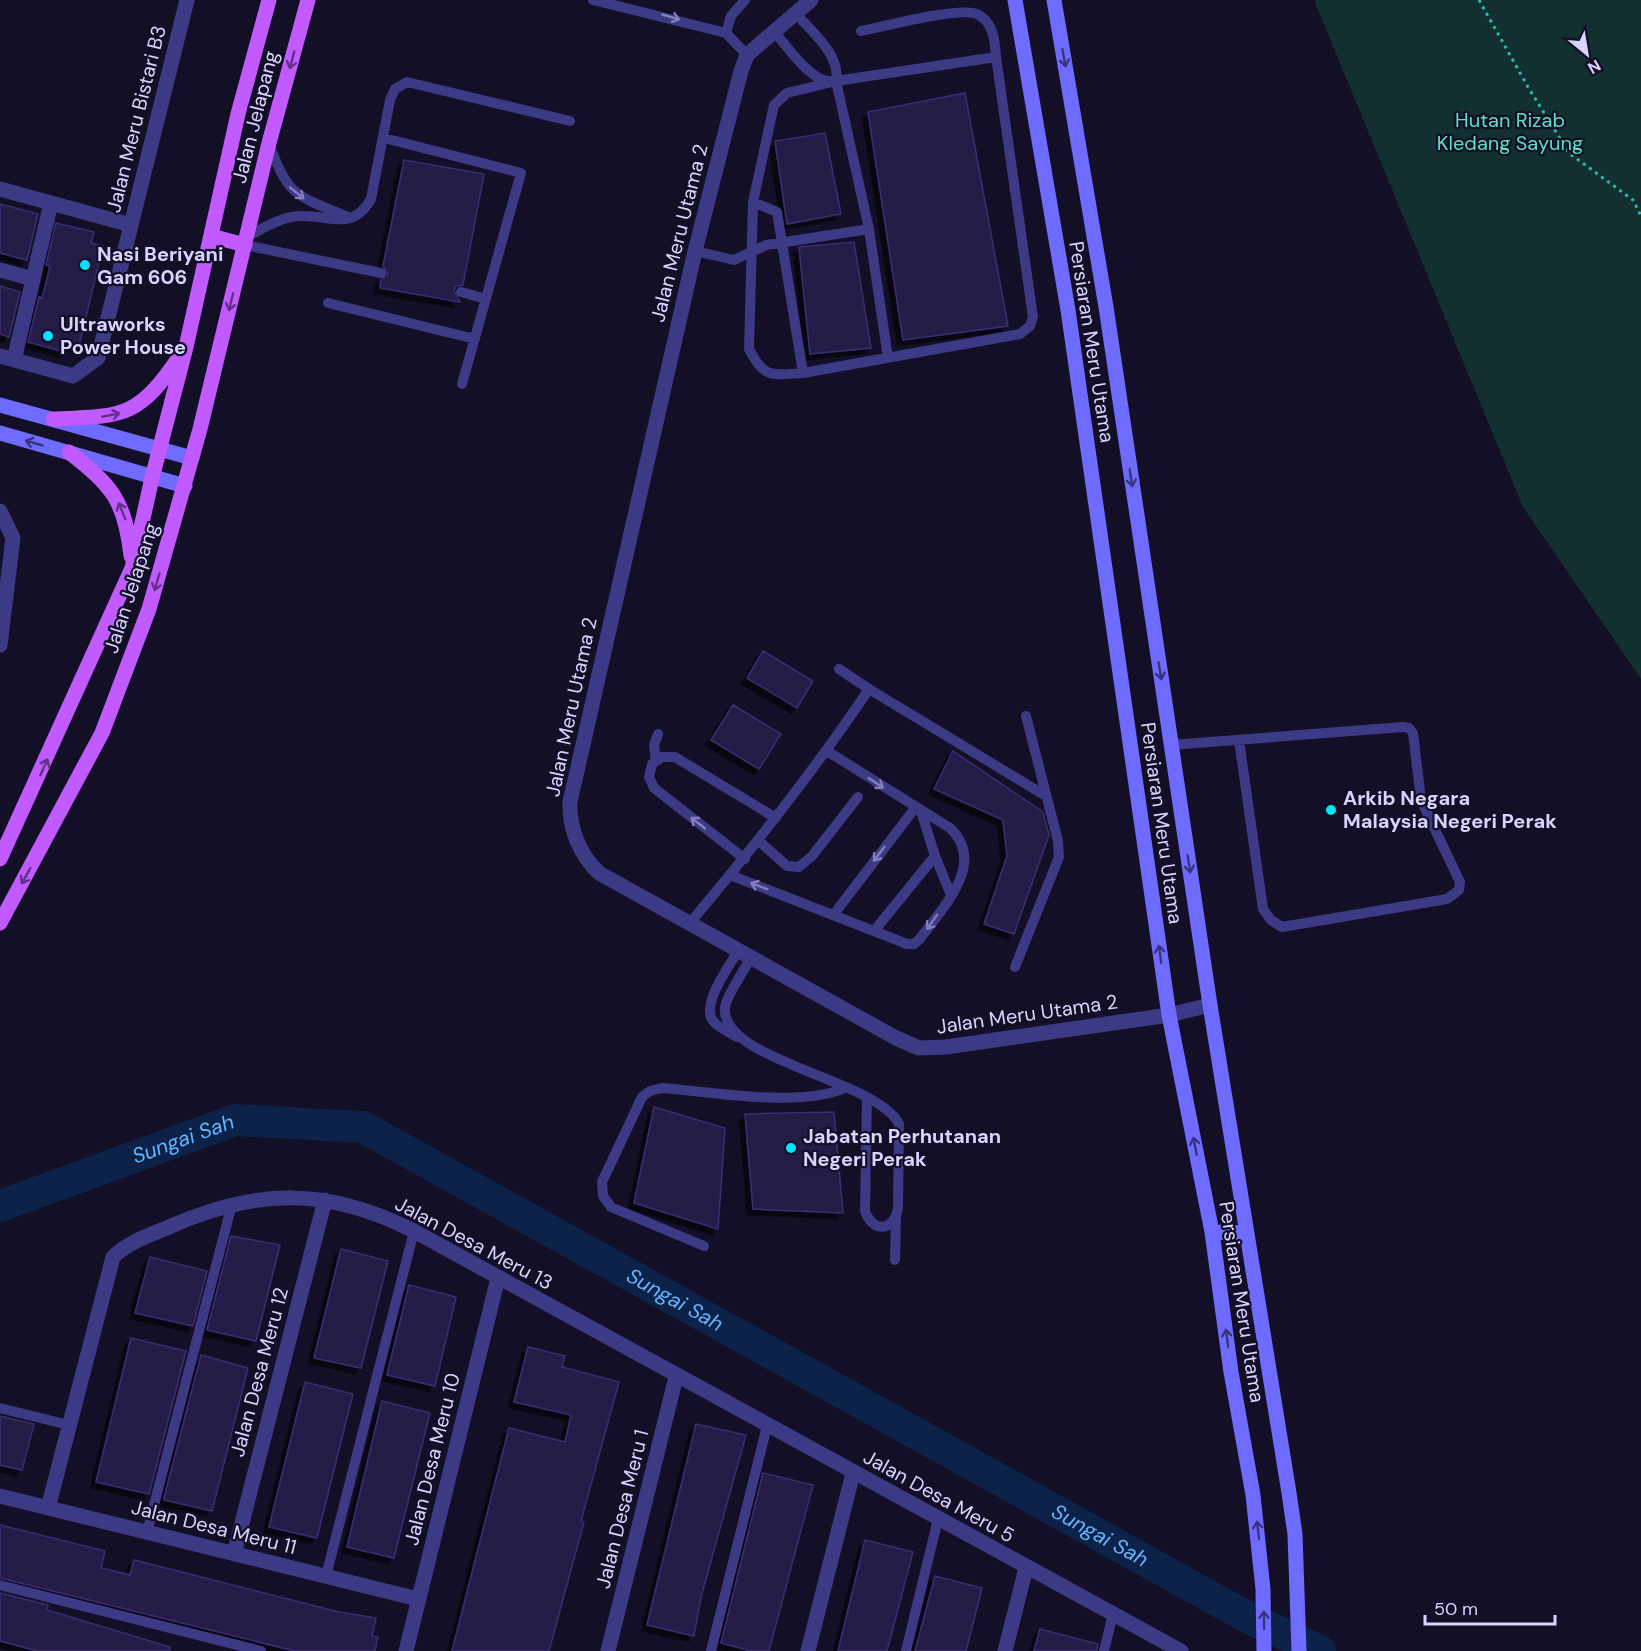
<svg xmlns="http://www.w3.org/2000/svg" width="1641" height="1651" viewBox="0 0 1641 1651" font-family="'DM Sans',sans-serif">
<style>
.green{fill:#12302f}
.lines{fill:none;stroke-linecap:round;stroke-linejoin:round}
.river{stroke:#0c2248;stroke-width:32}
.building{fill:#241b47;stroke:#3b2d73;stroke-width:1.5;filter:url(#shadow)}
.path{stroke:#2fb8b0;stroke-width:3;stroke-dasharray:3 4.5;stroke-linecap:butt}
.lane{stroke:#3d3a85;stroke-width:10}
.street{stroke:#3d3a85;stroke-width:15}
.secondary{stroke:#6f6bff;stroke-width:15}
.primary{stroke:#c25bff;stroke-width:15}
.oneway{stroke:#837fbc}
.oneway2{stroke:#38347d}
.oneway3{stroke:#623188}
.poi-dot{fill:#00e5ff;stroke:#130f26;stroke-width:2}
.labels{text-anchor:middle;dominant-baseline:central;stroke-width:4.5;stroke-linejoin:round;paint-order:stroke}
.street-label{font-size:20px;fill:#d9d4ff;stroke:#130f26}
.park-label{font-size:20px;fill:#5fe0c0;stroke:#130f26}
.poi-label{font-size:20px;font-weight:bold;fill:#d9d4ff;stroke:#130f26;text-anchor:start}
.water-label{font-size:21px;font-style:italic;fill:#62b6ff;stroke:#130f26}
</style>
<defs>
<filter id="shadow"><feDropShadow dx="-5.5" dy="5.5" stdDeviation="0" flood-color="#0009"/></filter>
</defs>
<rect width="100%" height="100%" fill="#130f26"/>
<path class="green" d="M1314 0H1641V679L1523 507Z"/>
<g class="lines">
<path class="river" id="s1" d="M0 1206 235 1120 363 1127 1249 1618 1320 1651"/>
</g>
<path class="building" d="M965 93 1008 326 903 340 868 112Z
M825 133 841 214 787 224 775 141Z
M404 160 484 174 463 285 456 286 454 291 460 302 380 288 381 280 388 274 383 266Z
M0 204 38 214 27 260 0 253Z
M56 223 94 232 91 243 103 246 79 346 67 344 65 352 28 342 39 297 42 298 46 283 50 266 46 265Z
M854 242 871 348 810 354 799 247Z
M0 286 20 292 9 337 0 334Z
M763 651 813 681 797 708 747 678Z
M733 705 781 734 759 769 711 740Z
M953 751 1043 812 1049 835 1014 934 984 924 1007 856 1003 820 934 789Z
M654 1107 725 1128 718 1229 634 1203Z
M834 1112 843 1213 753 1209 745 1114Z
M231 1236 280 1245 256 1341 207 1330Z
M341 1249 388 1261 361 1368 314 1358Z
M150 1257 207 1271 193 1326 135 1313Z
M409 1285 456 1297 435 1386 387 1375Z
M131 1338 186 1351 149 1494 96 1482Z
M528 1347 565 1356 562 1367 619 1382 581 1521 584 1522 549 1651H452L509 1428 565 1442 571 1415 514 1402Z
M201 1355 248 1368 212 1511 164 1500V1498Z
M305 1382 353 1394 317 1538 269 1527Z
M382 1401 430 1413 394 1558 347 1547Z
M0 1416 34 1424 22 1470 0 1465Z
M696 1424 746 1435 701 1597 694 1636 647 1625Z
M763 1473 813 1485 769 1651H751L721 1643Z
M0 1525 105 1551 101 1568 130 1575 134 1560 339 1612 376 1618 372 1636 378 1637 375 1651H295L0 1578Z
M865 1540 913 1552 887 1651H838Z
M935 1576 982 1588 966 1651H915Z
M0 1593 48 1605 47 1610 170 1647V1651H38L0 1641Z
M1040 1629 1098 1644 1097 1651H1034Z"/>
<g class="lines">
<path class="path" d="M1479 0 1528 87 1569 153 1633 200 1641 216"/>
<path class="lane" d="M593 0 726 33 747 55
M795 13C811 31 841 55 836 81L869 229 888 358
M773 30C786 45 810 81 830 81
M861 31C883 27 963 5 979 15 994 24 995 42 996 57L836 81 787 93 774 105 753 202 749 349C764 379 772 375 803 373L1020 334 1030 326 1033 317 996 57
M726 33 731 16 745 0
M384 138 521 173 462 384
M269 144C289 197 295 195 346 216
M753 202 777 212 803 373
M248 236C262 229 275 220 291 217 324 210 350 236 371 199L390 100 395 89 407 82 570 121
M245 245 381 273
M695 251 734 260 766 245 869 229
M461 292 486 299
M328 303 475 339
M839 669 869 689
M1171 745 1403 727 1409 728 1413 733 1421 800 1460 882 1459 890 1447 899 1282 927 1271 920 1263 909 1239 740
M656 761 654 745 658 734
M921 811 935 856 951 895
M759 841 787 866 799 867 812 856 858 797
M745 859 654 788 649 777 652 764 662 757H675L776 818
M730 875 907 944H914L919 940C941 909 988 864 950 828L827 751
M834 914 915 808
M689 924C753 848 814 771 869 689L1046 796
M874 931 935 856
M751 958C744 970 727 995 725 1007 719 1061 877 1079 899 1124L898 1208C894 1231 873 1234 865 1211L867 1097
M1015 967 1059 857 1058 841 1026 716
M737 1037C730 1033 722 1029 716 1024 697 1009 728 968 738 951
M704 1246 611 1207 603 1196 602 1182 642 1097 650 1091 662 1088C715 1092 797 1108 845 1088
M895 1260 896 1218
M0 1408 69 1425
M147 1532 232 1204
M326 1576 414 1231
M0 1585 261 1651
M711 1651 767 1426
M906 1651 938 1519
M1104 1651 1113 1614"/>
<path class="street" d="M811 0 747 55 741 71 695 251 570 802C569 829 580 855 599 873L896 1038 919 1048 946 1047 1169 1015 1210 1005
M0 189 131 225
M0 270 33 279
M0 356 73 376 98 358 187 0
M14 360 51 203
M0 511 13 538 0 645
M0 1496 418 1599
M48 1508 113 1257C128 1242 150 1235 169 1227 257 1188 327 1187 414 1231L1181 1651
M234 1554 325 1200
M406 1651 498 1278
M608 1651 676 1377
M808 1651 853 1473
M1005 1651 1026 1568"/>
<path class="secondary" d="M1015 0 1068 310 1169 1015 1212 1232 1231 1372 1253 1495 1263 1589 1264 1651
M1054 0 1106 307 1210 1005 1289 1493 1295 1534 1299 1651
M0 405 192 458
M0 433 185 486
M1212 1232 1247 1233"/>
<path class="primary" d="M211 236 245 245
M53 419C124 416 138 418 180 356
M69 452C112 486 125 500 131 556
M0 859 132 568 152 478 186 347 238 114 269 0
M0 923 102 733 149 609 200 429 269 143 308 0"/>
</g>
<defs><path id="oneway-shaft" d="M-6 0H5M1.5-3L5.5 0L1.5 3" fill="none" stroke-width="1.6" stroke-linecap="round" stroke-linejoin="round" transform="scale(1.5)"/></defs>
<g class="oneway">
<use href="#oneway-shaft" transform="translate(671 17) rotate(16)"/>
<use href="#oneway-shaft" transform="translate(297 193) rotate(39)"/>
<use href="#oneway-shaft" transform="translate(876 783) rotate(33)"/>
<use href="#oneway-shaft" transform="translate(698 823) rotate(-142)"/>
<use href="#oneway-shaft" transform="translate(879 854) rotate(127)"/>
<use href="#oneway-shaft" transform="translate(759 886) rotate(-159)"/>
<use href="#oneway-shaft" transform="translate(932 922) rotate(125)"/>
</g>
<g class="oneway2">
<use href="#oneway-shaft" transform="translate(1064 58) rotate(80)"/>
<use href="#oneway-shaft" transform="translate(34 443) rotate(-164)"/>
<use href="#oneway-shaft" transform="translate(1131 478) rotate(81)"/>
<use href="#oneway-shaft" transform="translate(1160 671) rotate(81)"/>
<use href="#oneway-shaft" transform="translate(1189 864) rotate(81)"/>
<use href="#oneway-shaft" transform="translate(1160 954) rotate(-98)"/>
<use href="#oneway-shaft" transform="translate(1195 1146) rotate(-101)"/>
<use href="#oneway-shaft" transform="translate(1227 1338) rotate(-98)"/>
<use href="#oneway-shaft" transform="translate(1258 1530) rotate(-96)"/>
<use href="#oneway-shaft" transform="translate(1264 1620) rotate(-91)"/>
</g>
<g class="oneway3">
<use href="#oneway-shaft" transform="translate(292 60) rotate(105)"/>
<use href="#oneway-shaft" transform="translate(231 302) rotate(104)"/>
<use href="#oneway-shaft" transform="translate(111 415) rotate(-11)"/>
<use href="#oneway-shaft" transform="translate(122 511) rotate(-112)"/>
<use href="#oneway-shaft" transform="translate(157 582) rotate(106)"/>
<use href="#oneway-shaft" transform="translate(44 767) rotate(-66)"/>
<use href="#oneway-shaft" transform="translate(26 876) rotate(119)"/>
</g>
<g class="poi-dot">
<circle cx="85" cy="265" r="6"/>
<circle cx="48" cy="336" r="6"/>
<circle cx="1331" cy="810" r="6"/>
<circle cx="791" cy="1148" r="6"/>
</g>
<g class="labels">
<g class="street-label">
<text transform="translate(255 117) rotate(-76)">Jalan Jelapang</text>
<text transform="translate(136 119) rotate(-76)">Jalan Meru Bistari B3</text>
<text transform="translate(679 233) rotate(-76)">Jalan Meru Utama 2</text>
<text transform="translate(1092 342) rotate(81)">Persiaran Meru Utama</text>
<text transform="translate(131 588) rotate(-72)">Jalan Jelapang</text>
<text transform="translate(571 707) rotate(-78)">Jalan Meru Utama 2</text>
<text transform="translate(1162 823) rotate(82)">Persiaran Meru Utama</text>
<text transform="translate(1027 1014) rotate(-8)">Jalan Meru Utama 2</text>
<text transform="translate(474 1243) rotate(28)">Jalan Desa Meru 13</text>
<text transform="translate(1242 1302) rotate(81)">Persiaran Meru Utama</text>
<text transform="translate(259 1372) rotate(-75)">Jalan Desa Meru 12</text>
<text transform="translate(432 1459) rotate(-76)">Jalan Desa Meru 10</text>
<text transform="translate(939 1496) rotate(29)">Jalan Desa Meru 5</text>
<text transform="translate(622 1509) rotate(-76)">Jalan Desa Meru 1</text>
<text transform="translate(214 1527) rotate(14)">Jalan Desa Meru 11</text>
</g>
<g class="park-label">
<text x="1510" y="120">Hutan Rizab<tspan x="1510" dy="23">Kledang Sayung</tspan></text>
</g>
<g class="poi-label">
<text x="97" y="254">Nasi Beriyani<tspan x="97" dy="23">Gam 606</tspan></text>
<text x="60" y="324">Ultraworks<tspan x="60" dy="23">Power House</tspan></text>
<text x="1343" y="798">Arkib Negara<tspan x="1343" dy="23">Malaysia Negeri Perak</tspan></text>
<text x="803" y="1136">Jabatan Perhutanan<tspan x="803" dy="23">Negeri Perak</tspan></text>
</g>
<g class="water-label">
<text stroke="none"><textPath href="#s1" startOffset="195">Sungai Sah</textPath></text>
<text stroke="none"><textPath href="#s1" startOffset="735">Sungai Sah</textPath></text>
<text stroke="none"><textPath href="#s1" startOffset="1221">Sungai Sah</textPath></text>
</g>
</g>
<g transform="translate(1587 54) rotate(150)" stroke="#130f26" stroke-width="4.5" paint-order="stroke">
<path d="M0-4.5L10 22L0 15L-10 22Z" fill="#d9d4ff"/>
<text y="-9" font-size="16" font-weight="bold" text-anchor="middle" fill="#d9d4ff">N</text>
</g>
<path d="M1425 1615v9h130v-9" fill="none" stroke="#d9d4ff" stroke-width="3"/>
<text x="1434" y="1615" font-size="18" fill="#d9d4ff" stroke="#130f26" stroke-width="4.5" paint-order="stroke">50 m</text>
</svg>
